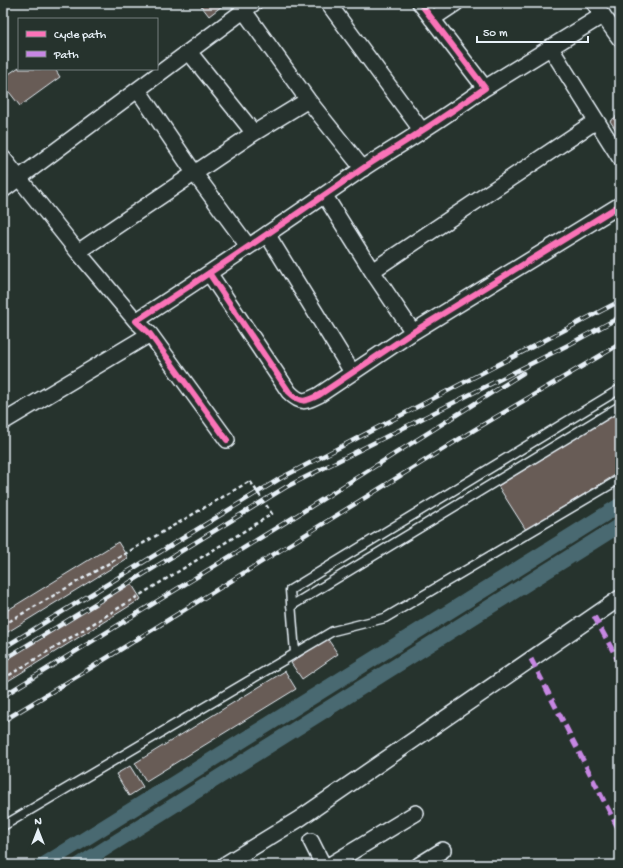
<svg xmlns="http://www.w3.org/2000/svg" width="623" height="868" viewBox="0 0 623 868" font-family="'Gochi Hand',sans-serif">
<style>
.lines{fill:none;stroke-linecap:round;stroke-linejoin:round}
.canal{stroke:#4a6971;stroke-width:15}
.building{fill:#675b57;stroke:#e8f1f8}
.service-casing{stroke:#e8f1f8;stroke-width:11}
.minor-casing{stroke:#e8f1f8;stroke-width:18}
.path{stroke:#e8f1f8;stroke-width:2.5;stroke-dasharray:4 3;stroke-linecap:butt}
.service{stroke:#26332d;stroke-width:8}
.minor{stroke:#26332d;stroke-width:15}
.rail-casing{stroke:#e8f1f8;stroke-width:4.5}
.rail{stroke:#26332d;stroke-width:3;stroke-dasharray:9;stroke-linecap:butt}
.quiet{stroke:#c787e3;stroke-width:5;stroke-dasharray:10 5;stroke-linecap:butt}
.cycleway-casing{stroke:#26332d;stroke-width:8}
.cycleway{stroke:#fb73b8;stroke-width:6}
</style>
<rect width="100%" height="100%" fill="#26332d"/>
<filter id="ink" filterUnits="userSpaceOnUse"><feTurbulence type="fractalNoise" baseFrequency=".025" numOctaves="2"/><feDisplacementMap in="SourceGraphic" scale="8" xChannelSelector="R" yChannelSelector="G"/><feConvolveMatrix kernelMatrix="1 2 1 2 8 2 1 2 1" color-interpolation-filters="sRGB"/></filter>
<g filter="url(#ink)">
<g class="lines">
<path class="canal" d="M43 865 620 505
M79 865 620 525"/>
</g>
<path class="building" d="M199 3H226L209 16Z
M19 67V69H55L60 77 20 106 3 84V78Z
M620 114V136L610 121Z
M620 410V472L526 530 498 486Z
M118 542 128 558 3 635V613Z
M131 583 141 599 3 684V662Z
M327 638 338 654 302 679 291 663Z
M285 671 296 689 146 781 135 763Z
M130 766 143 787 129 796 116 774Z"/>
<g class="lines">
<g class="service-casing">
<path id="service" d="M291 606 620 406
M295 653 290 590 620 389
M3 826 333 631 385 618 620 479"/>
</g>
<g class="minor-casing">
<path id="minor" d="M328 3 422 131
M594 3 620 39
M244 11 308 100 363 169
M432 19 456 3
M550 47 620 158
M189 52 254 133
M485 88 603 15
M138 90 195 174 248 246
M3 158 78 252 136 321
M3 190 254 3
M325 196 372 271 413 332
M267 234 352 372
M78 252 254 133 308 100
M372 271 596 121
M209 273 289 392C301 404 305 402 319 395L413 332 620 205
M3 422 150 334
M227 440 150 334 136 321C212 272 287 221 362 169 381 156 401 145 420 132 442 118 464 103 485 88L420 3
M311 841 323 865
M224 865 299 819 620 598
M330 865 416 813
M419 865 443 850"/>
</g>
<path class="path" d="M3 625 250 481 272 514 3 679"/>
<use href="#service" class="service"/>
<use href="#minor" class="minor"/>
<g class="rail-casing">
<path id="rail" d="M3 648 281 478 620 301
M3 660 286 487 568 345 620 317
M3 696 299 514 523 373
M3 721 81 674 474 430 620 344"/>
</g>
<use href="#rail" class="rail"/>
<path class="quiet" d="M594 616 620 664
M531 659 620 832"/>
<g class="cycleway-casing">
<path id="cycleway" d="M209 273 289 392C301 404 305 402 319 395L413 332 620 205
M227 440 150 334 136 321C212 272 287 221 362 169 381 156 401 145 420 132 442 118 464 103 485 88L420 3"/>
</g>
<use href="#cycleway" class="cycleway"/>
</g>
</g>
<rect width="623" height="868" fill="none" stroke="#26332d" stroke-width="16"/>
<rect x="8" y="8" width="607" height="852" fill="none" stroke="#e8f1f8" stroke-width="1.5" filter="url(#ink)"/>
<rect x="18" y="18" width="140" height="52" fill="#26332d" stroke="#747f7e"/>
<rect x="26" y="31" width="20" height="6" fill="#fb73b8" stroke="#747f7e"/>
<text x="54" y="38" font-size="12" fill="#e8f1f8">Cycle path</text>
<rect x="26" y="51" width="20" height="6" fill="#c787e3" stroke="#747f7e"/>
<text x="54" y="58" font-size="12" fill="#e8f1f8">Path</text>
<g transform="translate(38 830)" stroke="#26332d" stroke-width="3" paint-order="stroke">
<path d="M0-3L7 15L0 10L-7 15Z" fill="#e8f1f8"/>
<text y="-6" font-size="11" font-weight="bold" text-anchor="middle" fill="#e8f1f8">N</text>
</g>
<path d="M477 36v6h111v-6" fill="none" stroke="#e8f1f8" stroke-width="2"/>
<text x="483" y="36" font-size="12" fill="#e8f1f8" stroke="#26332d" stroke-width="3" paint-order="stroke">50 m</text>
</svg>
